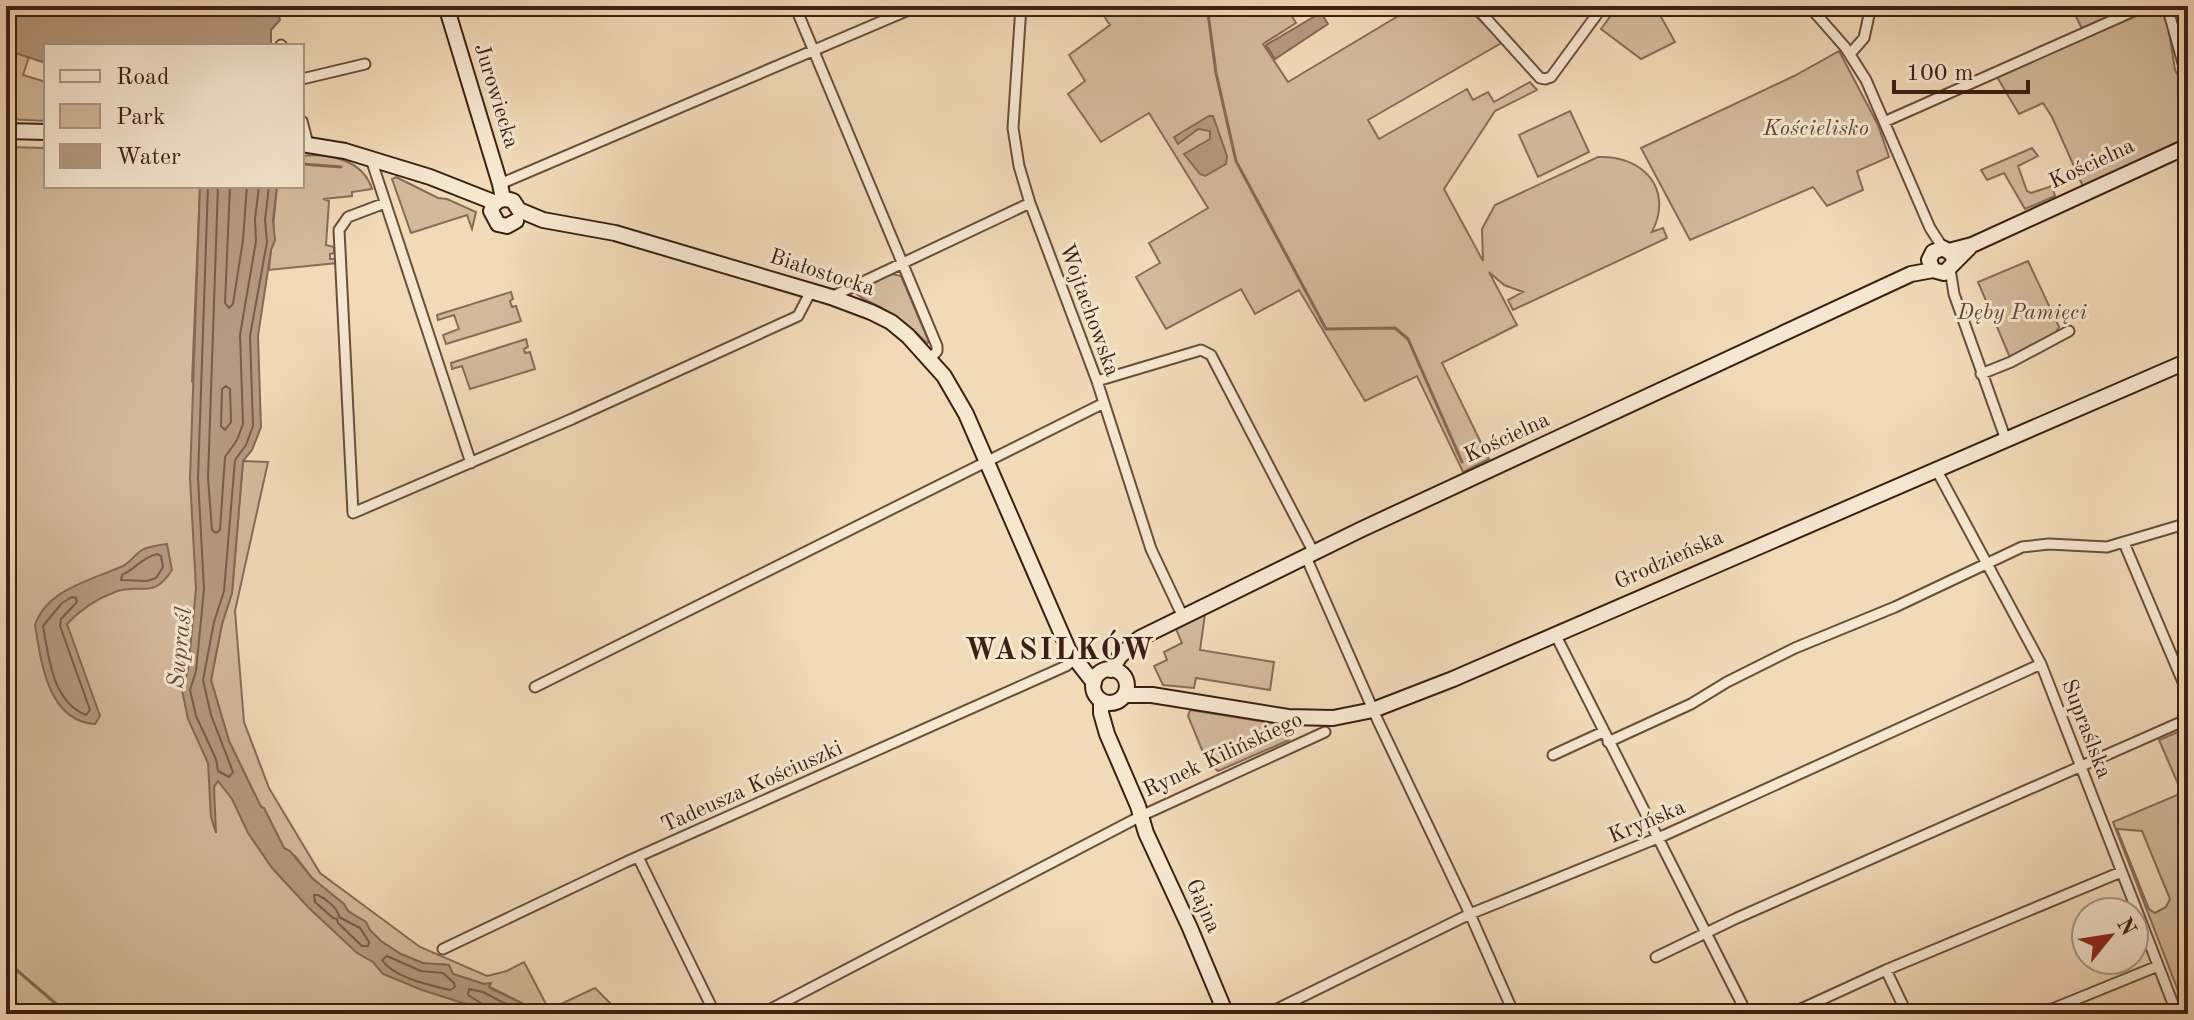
<svg xmlns="http://www.w3.org/2000/svg" width="2194" height="1020" viewBox="0 0 2194 1020" font-family="'Old Standard TT',serif">
<style>
.green{fill:#d2ba9c;stroke:#886c58;stroke-width:2;fill-rule:evenodd}
.water{fill:#b49a80;stroke:#846954;stroke-width:2}
.lines{fill:none;stroke-linecap:round;stroke-linejoin:round}
.shore{stroke:#785c4a;stroke-width:2}
.stream{stroke:#846954;stroke-width:3}
.street-casing{stroke:#6a4e3c;stroke-width:13}
.secondary-casing{stroke:#3d1f13;stroke-width:18}
.street{stroke:#f6e7d1;stroke-width:9}
.secondary{stroke:#f6e7d1;stroke-width:14}
.labels{text-anchor:middle;dominant-baseline:central;stroke-width:6;stroke-linejoin:round;paint-order:stroke}
.street-label{font-size:22px;fill:#3d1f13;stroke:#f6e7d1}
.park-label{font-size:22px;font-style:italic;fill:#624635;stroke:#f6e7d1}
.water-label{font-size:24px;font-style:italic;fill:#674a39;stroke:#f6e7d1}
.district-label{font-size:30px;font-weight:bold;letter-spacing:2px;fill:#3d1f13;stroke:#f6e7d1}
</style>
<rect width="100%" height="100%" fill="#f1dab8"/>
<filter id="stains"><feTurbulence type="fractalNoise" baseFrequency=".0025" numOctaves="4"/><feColorMatrix values="0 0 0 0 .2 0 0 0 0 .09 0 0 0 0 .02 0 0 0 .5 -.17"/></filter>
<radialGradient id="worn" r=".72"><stop offset=".6" stop-color="#630" stop-opacity="0"/><stop offset="1" stop-color="#630" stop-opacity=".3"/></radialGradient>
<path class="green" d="M1106 6H1286L1296 23 1263 44 1288 82 1415 6H1465L1503 42 1368 120 1379 139 1467 89 1473 100 1488 92 1494 102 1530 82 1537 90 1495 111 1444 189 1483 261 1482 229 1495 205 1598 157C1643 155 1674 189 1652 232L1663 228 1667 238 1513 310 1508 300 1523 292 1504 285 1489 272 1517 325 1442 363 1489 459 1463 472 1417 376 1365 401 1299 290 1255 314 1241 289 1166 329 1136 277 1160 263 1149 243 1208 208 1149 113 1101 142 1068 94 1085 81 1069 55 1110 25 1100 10Z
M1618 6H1655L1675 42 1641 59 1601 29Z
M2071 6H2137L2084 33Z
M2156 6H2165L2175 70 2188 95V146L2085 191 2052 117 2043 103 2019 114 1997 77Z
M6 50 29 57 23 75 46 82V121L6 119Z
M1839 51 1878 125 1889 157 1857 171 1863 190 1827 206 1813 187 1690 240 1641 148 1794 76Z
M1570 111 1589 152 1538 177 1519 135Z
M6 147 46 148V186H200L192 381 201 394V594L190 696 266 840 364 942 535 1014H6Z
M2032 148 2038 156 2018 166 2027 191 2031 193 2052 186 2055 196 2025 209 2004 173 1987 180 1981 170Z
M302 156C330 153 363 160 372 189L352 192V196L323 199 329 201 326 245 334 247V253L330 254V259H337V263L269 270 277 186H302Z
M396 177 438 198 447 199 476 212 472 229 467 215 411 233 392 179Z
M2028 261 2059 327 2055 334 2011 360 1978 282Z
M891 274 901 276 929 342 927 343C914 330 900 318 884 309 873 303 863 301 855 292Z
M511 292 513 299 510 301 512 307 516 306 521 321 446 344 443 335 459 329 454 315 438 320 437 315Z
M526 339 528 347 524 349 525 353 530 352 535 369 470 389 462 366 452 369 451 363Z
M243 461 268 462 235 611 244 722 269 788 320 873 420 947 487 976 507 971 524 962 546 1004 559 1005 595 988 621 1014H561L560 1011 534 1009 484 984 453 974 444 964C422 968 389 951 373 934 366 927 364 920 355 917L312 878 296 857 284 848 264 808 261 807 229 741 211 680 222 624 232 593Z
M1205 614 1200 650 1274 662 1270 690 1196 678 1194 688 1163 685 1154 666 1167 660 1164 652 1182 643 1176 629Z
M1190 710 1285 725C1290 730 1293 734 1289 740L1218 771 1207 762 1188 716Z
M2188 728V1014H2187L2113 822 2182 793 2159 740ZM2117 829 2142 831 2170 899 2166 907 2155 913 2149 909Z"/>
<path class="water" d="M6 6H276L280 20 271 30V46H46V63L6 50Z
M1317 15 1323 16 1328 24 1275 59 1266 45Z
M1209 116H1213L1227 156 1226 164 1205 176 1200 174 1184 154 1210 139V131L1198 129 1178 144 1174 137Z
M200 186H277L273 220 275 240 271 250 258 336 261 427 252 450 243 461 232 593 222 624 211 680 229 741 261 807 264 808 284 848 290 851 312 878 344 904 348 911 366 922 370 930 381 941 401 954 423 963 449 965 453 974 484 984 491 983 489 987 493 990C510 995 537 1017 553 1009L561 1014H482L472 1006 422 990 383 974 373 962 357 953 309 908 272 868 248 833 232 799 218 781 214 787 216 833 211 817 208 763 188 719 182 690 188 670 196 589 190 478Z
M167 544 172 570C152 601 142 582 115 592 96 599 81 609 67 624L100 716 95 724C47 721 41 660 35 625 47 589 92 580 123 566 131 562 135 554 142 550 149 546 159 545 167 544Z"/>
<g class="lines">
<path class="shore" d="M208 186 198 478 204 589 196 671 190 690 196 716 216 759 218 771 229 777 233 772 211 715 203 680 214 622 224 591 235 460 246 445 253 426 250 336 267 242 265 220 269 186
M218 186 208 478 212 530 216 533 220 530 225 457 237 440 243 424 240 335 256 241 255 219 259 186
M230 186 225 303 229 308 233 304 243 240 247 186
M226 386 230 389 231 422 225 430 221 426 222 389Z
M157 554 161 556 163 567 156 578 147 581 121 580 122 575C135 569 143 557 157 554Z
M72 597 76 598 77 602 61 619 60 626 90 710 86 715C52 701 49 658 43 626L62 603Z
M314 895H318C326 899 338 908 339 917L360 928 369 942 368 946H362L338 923 337 919 333 918 315 902Z
M387 956 421 971 443 973 454 983 455 987 450 990C430 985 394 978 382 960Z
M486 1014 484 1005 468 995 469 989 483 992 525 1014"/>
<path class="stream" d="M1207 6 1216 73 1236 161 1326 329 1395 328 1408 339 1462 462
M302 164 341 167
M6 961 68 1014"/>
<g class="street-casing">
<path id="street" d="M795 6 937 346V351L930 359
M1021 6 1013 128 1019 166 1030 203 1097 381 1151 549 1183 617
M1475 6 1540 78 1545 79 1551 77 1603 6
M1809 6 1845 47 1866 80 1930 228 1943 248
M2167 6 2188 81
M281 45 282 46
M1850 54 1864 38 1871 6
M302 79 365 64
M302 121 308 144
M1884 122 2145 6
M371 159 471 463
M500 184 918 6
M385 203 348 217 339 230 353 513 572 419 798 316 811 291
M1950 269 1954 294 2006 440
M831 297 1030 203
M1981 374 2011 362 2069 331
M1097 381 1201 350 1211 355 1314 553
M1936 469 2041 664 2177 1014
M2124 543 2188 694
M1306 557 1378 721 1470 914 1514 1014
M1555 634 1747 1014
M535 687 1104 403
M1608 742 1691 704 1727 682 1795 648 1895 607 2022 547 2049 544 2107 547 2188 523
M1553 755 1603 732
M638 857 715 1014
M443 949 626 862 1066 666 1075 659
M1656 957 1737 918 2188 719
M1886 970 1907 1014
M761 1014 1141 816 1325 732
M1267 1014 1470 914 1665 835 2041 664
M1790 1014 1886 970 2121 872
M2040 1014 2158 966"/>
</g>
<g class="secondary-casing">
<path id="secondary" d="M446 6 500 184 503 199
M6 131 46 132
M302 144 345 151 430 177 496 203
M519 210 543 220 615 233 831 297 871 312 891 322 908 336 944 376 966 414 1069 651 1094 683
M516 221 507 226 498 224 491 211C494 200 503 197 513 201L519 210
M1949 251 1972 245 2188 146
M1954 260 1952 254 1943 248 1933 252 1929 260 1933 270 1944 273 1969 248
M1093 686a17 17 0 1 1 34 0a17 17 0 1 1-34 0Z
M1111 670 1120 656 1140 638 1360 530 1911 274 1933 270
M1124 695H1152L1288 717 1333 718 1373 710 1453 679 2188 361
M1101 700V713L1107 734 1138 806 1146 833 1190 928 1226 1014"/>
</g>
<use href="#street" class="street"/>
<use href="#secondary" class="secondary"/>
</g>
<g class="labels">
<g class="street-label">
<text transform="translate(496 96) rotate(73)">Jurowiecka</text>
<text transform="translate(2092 164) rotate(-25)">Kościelna</text>
<text transform="translate(822 273) rotate(18)">Białostocka</text>
<text transform="translate(1089 310) rotate(70)">Wojtachowska</text>
<text transform="translate(1507 438) rotate(-25)">Kościelna</text>
<text transform="translate(1669 560) rotate(-24)">Grodzieńska</text>
<text transform="translate(2086 729) rotate(69)">Supraślska</text>
<text transform="translate(1223 755) rotate(-25)">Rynek Kilińskiego</text>
<text transform="translate(752 787) rotate(-24)">Tadeusza Kościuszki</text>
<text transform="translate(1647 822) rotate(-23)">Kryńska</text>
<text transform="translate(1203 906) rotate(66)">Gajna</text>
</g>
<g class="park-label">
<text x="1816" y="129">Kościelisko</text>
<text x="2022" y="313">Dęby Pamięci</text>
</g>
<g class="water-label">
<text transform="translate(181 648) rotate(-84)">Supraśl</text>
</g>
<g class="district-label">
<text x="1060" y="651">WASILKÓW</text>
</g>
</g>
<rect width="2194" height="1020" fill="none" stroke="#f1dab8" stroke-width="32"/>
<rect x="8" y="8" width="2178" height="1004" fill="none" stroke="#3d1f13" stroke-width="4"/>
<rect x="16" y="16" width="2162" height="988" fill="none" stroke="#3d1f13" stroke-width="2"/>
<rect x="44" y="44" width="260" height="144" fill="#f6e7d1" stroke="#ac9785" stroke-width="2"/>
<rect x="60" y="70" width="40" height="12" fill="#f6e7d1" stroke="#ac9785" stroke-width="2"/>
<text x="116" y="84" font-size="24" fill="#3d1f13">Road</text>
<rect x="60" y="104" width="40" height="24" fill="#d2ba9c" stroke="#ac9785" stroke-width="2"/>
<text x="116" y="124" font-size="24" fill="#3d1f13">Park</text>
<rect x="60" y="144" width="40" height="24" fill="#b49a80" stroke="#ac9785" stroke-width="2"/>
<text x="116" y="164" font-size="24" fill="#3d1f13">Water</text>
<g transform="translate(2110 936) rotate(60)"><circle r="38" fill="#f6e7d1" stroke="#ac9785" stroke-width="2"/>
<path d="M0-6L14 30L0 20L-14 30Z" fill="#8f2418"/>
<text y="-12" font-size="22" font-weight="bold" text-anchor="middle" fill="#3d1f13">N</text>
</g>
<path d="M1894 80v12h134v-12" fill="none" stroke="#3d1f13" stroke-width="4"/>
<text x="1906" y="80" font-size="24" fill="#3d1f13" stroke="#f6e7d1" stroke-width="6" paint-order="stroke">100 m</text>
<rect width="100%" height="100%" filter="url(#stains)"/>
<rect width="100%" height="100%" fill="url(#worn)"/>
</svg>
